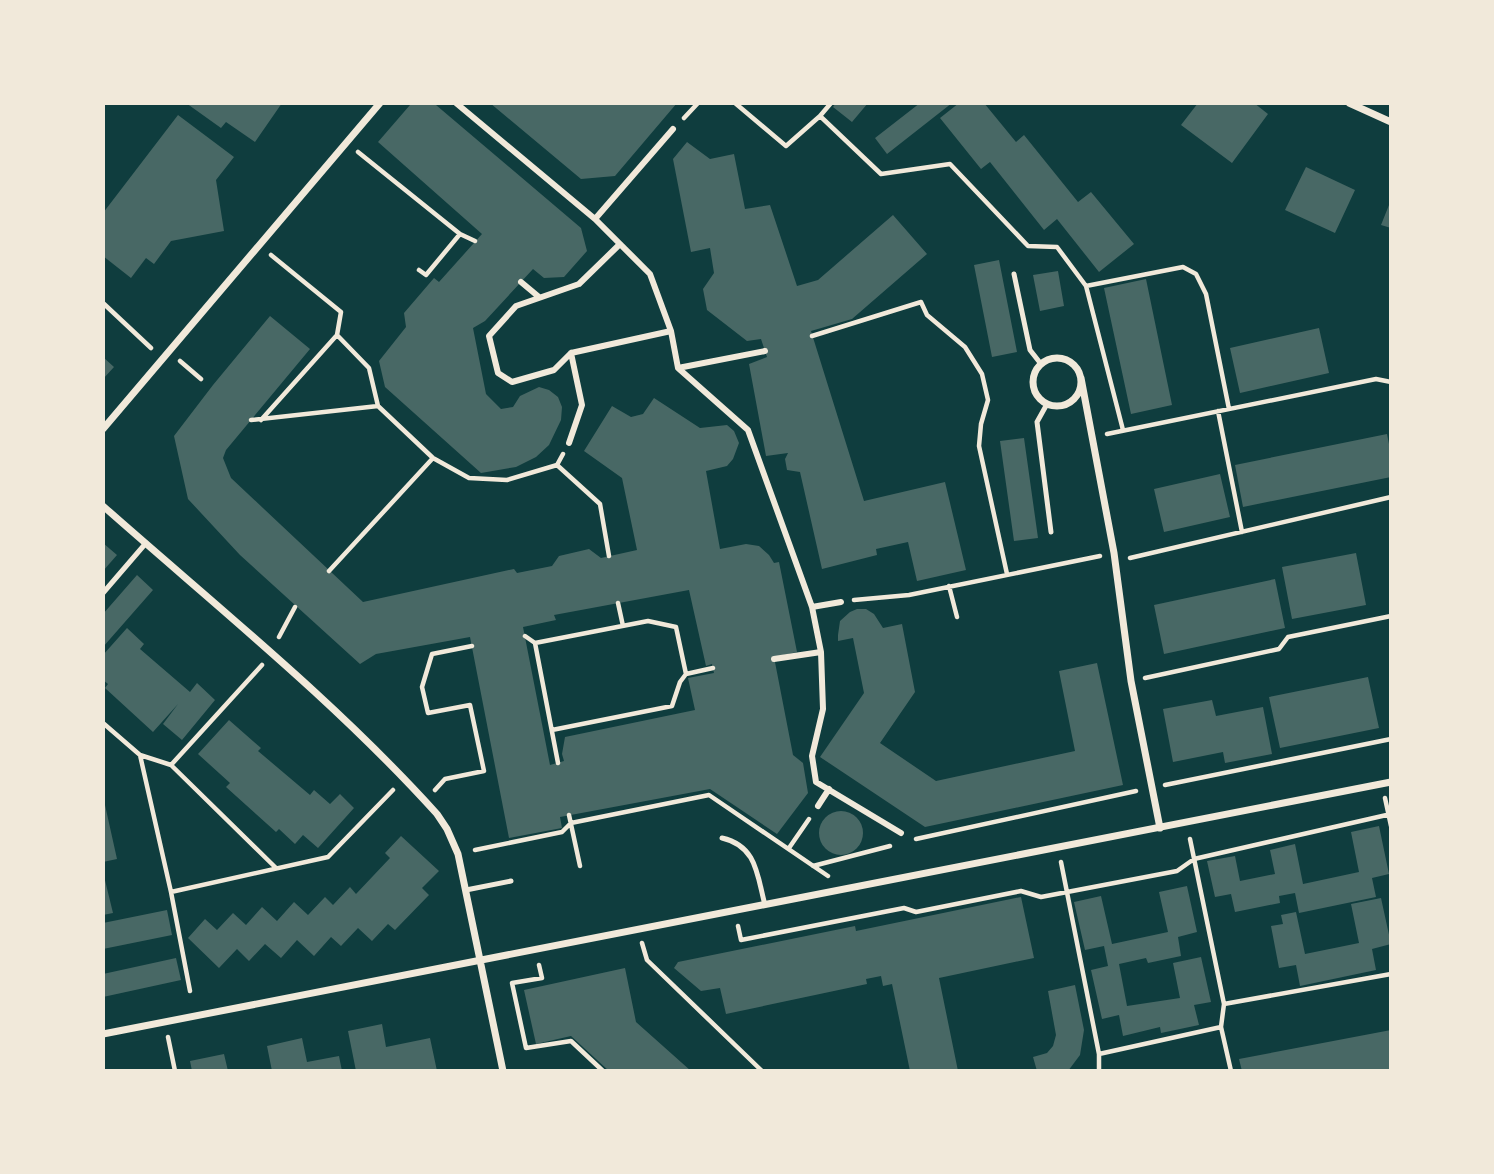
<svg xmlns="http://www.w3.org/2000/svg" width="1494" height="1174" viewBox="0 0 1494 1174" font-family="Mulish,sans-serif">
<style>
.building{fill:#486865;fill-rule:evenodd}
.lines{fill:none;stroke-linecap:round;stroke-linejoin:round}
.path{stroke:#f1e9da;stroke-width:4.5}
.service{stroke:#f1e9da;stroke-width:5}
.pedestrian{stroke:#f1e9da;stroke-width:6}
.minor{stroke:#f1e9da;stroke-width:7}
</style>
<rect width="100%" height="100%" fill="#0f3d3e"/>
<path class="building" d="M186 103H282L255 142 226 122 221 128Z
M490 103H677L615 176 581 179Z
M836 103H868L852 122 833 107Z
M920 103H952L887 154 875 138Z
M959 103H984L1016 142 1024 135 1078 202 1091 192 1134 244 1099 272 1057 219 1044 230 990 162 981 169 940 118Z
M1198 103H1254L1268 114 1232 163 1181 125Z
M410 105H436L581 228 587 251 564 277 544 278 533 269 485 321 473 328 486 394 501 409 513 407 520 396 539 387 549 390 558 397 562 407 561 420 549 445 536 457 516 467 481 473 385 387 379 361 406 327 404 313 434 278 439 282 482 234 378 142Z
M178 115 234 157 216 180 224 231 171 241 154 264 146 258 131 278 103 256V213Z
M687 142 710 159 734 154 745 209 770 205 797 286 818 280 893 215 927 254 852 319 811 331 864 501 945 482 966 570 917 581 908 542 876 549 877 555 822 569 800 472 787 470 785 459 788 453 766 456 749 364 767 357 761 339 747 341 707 310 703 289 714 273 710 248 691 252 673 159Z
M1306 167 1355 190 1335 233 1285 210Z
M1391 200V228L1381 225Z
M999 260 1017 352 992 357 974 265Z
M1058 271 1064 306 1040 311 1033 275Z
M1146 279 1172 405 1131 414 1104 288Z
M270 316 310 349 226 450 223 458 231 478 363 602 514 569 517 573 552 566 559 556 589 549 601 558 637 550 622 478 584 451 612 406 631 417 643 414 654 398 700 428 727 425 734 431 739 443 733 459 727 466 706 471 720 549 746 544 759 546 769 555 774 563 779 562 797 652 774 657 793 755 803 763 808 793 777 834 710 789 560 817 562 828 509 838 470 637 376 654 360 664 240 555 188 499 174 436 213 385ZM689 590 706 666 712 664 714 673 688 678 695 710 565 737 562 754 564 761 550 765 523 627 556 620 554 615Z
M1319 328 1329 373 1240 393 1230 348Z
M103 357 114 367 103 379Z
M1387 434 1391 454V477L1243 507 1235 465Z
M1024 438 1038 538 1014 541 1000 441Z
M1220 474 1230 517 1164 532 1154 489Z
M103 543 117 555 103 571Z
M1356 553 1366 605 1292 619 1282 567Z
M137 575 153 590 103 647V614Z
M1275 579 1285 628 1164 654 1154 605Z
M857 609H866L874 614 883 628 902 624 915 692 880 743 936 781 1075 751 1059 671 1097 663 1123 785 925 827 820 757 864 693 853 638 838 641V635L840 621 850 612Z
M127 628 144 644 140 649 190 692 197 683 215 700 182 740 163 724 178 704 153 732 105 688 108 684 103 680V655Z
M1368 677 1379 728 1280 748 1269 697Z
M1212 700 1216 716 1263 707 1272 754 1225 763 1223 752 1173 762 1163 709Z
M229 720 261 748 258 751 310 795 314 790 330 804 340 794 354 808 318 848 303 835 295 844 279 829 276 832 226 787 230 783 198 754Z
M103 796 117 859 103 862Z
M819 833a22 22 0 1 1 44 0a22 22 0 1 1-44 0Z
M1379 826 1389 874 1372 878 1376 897 1299 913 1295 893 1279 896 1280 903 1235 912 1231 894 1215 897 1207 861 1235 856 1240 881 1275 874 1270 850 1295 844 1303 884 1359 872 1351 832Z
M401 836 439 871 422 888 429 895 395 930 388 924 372 941 358 928 341 946 331 937 314 956 297 940 281 958 265 944 249 961 237 949 219 968 188 938 205 919 217 930 233 913 246 925 262 907 277 921 294 902 308 915 325 897 333 905 350 887 356 894 390 858 385 853Z
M103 872 113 913 103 915Z
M1187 886 1197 932 1178 937 1181 956 1148 963 1146 958 1119 964 1127 1006 1180 998 1173 963 1201 957 1211 1002 1194 1005 1199 1025 1161 1033 1160 1027 1123 1036 1119 1015 1102 1019 1091 970 1108 966 1104 946 1085 950 1074 902 1101 896 1112 944 1168 932 1159 892Z
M1021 897 1034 958 939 978 958 1071H910L892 984 883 986 881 976 866 979 867 984 726 1014 720 988 701 991 674 968 678 962 855 926 856 931Z
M1381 898 1391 944 1372 949 1376 970 1300 986 1296 965 1279 968 1271 926 1283 924 1281 915 1296 912 1305 954 1359 943 1351 904Z
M167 910 172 935 103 949V923Z
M176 958 181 980 103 997V974Z
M625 968 636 1022 691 1071H609L571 1036 536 1044 524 990Z
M1075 985 1084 1030 1080 1055 1068 1071H1037L1033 1057 1047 1053 1053 1046 1056 1035 1048 991Z
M382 1024 386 1047 430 1038 437 1071H356L348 1031Z
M1391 1030V1071H1242L1239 1059Z
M302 1038 307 1062 339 1056 342 1071H272L267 1046Z
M224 1054 228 1071H192L190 1061Z"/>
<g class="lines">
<path class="path" d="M735 103 786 146 820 116 881 174 950 164 1028 246 1057 247 1086 286 1183 267 1196 274 1206 294 1229 409
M820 116 831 103
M684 118 698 103
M358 152 460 234 426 275 419 270
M460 234 475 241
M271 255 341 312 337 335 369 368 378 406 433 458 469 478 507 480 557 465 563 454
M1086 286 1123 430
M103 303 151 348
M812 336 921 302 927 315 965 347 982 374 988 400 981 424 979 446 1007 574
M180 361 201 379
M1218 411 1242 532
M251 420 378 406
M261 420 337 335
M1107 434 1376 379 1391 382
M557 465 600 504 609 556
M1130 558 1391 497
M329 571 433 458
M949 586 957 617
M854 600 909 595 1100 556
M618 603 623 626
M525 636 535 643 648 621 676 627 686 674 680 682 672 706 552 730
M279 637 295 607
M535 643 558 763
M686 674 713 668
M1145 678 1279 649 1288 637 1391 616
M103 723 140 755 171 765 276 868
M140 755 171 892 190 991
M171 765 262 665
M1165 785 1391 739
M435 790 445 779 484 771 470 705 428 713 422 687 432 654 472 646
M1385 798 1391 826
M569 815 580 866
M916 839 1136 791
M1190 839 1224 1004 1221 1027 1231 1071
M789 848 809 819
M475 850 562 832 571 823 709 795 828 876
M1061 862 1099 1054V1071
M813 866 890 846
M171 892 328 857 393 790
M738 926 741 940 904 908 916 912 1021 891 1041 897 1177 871 1194 859 1391 814
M642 943 647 960 762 1071
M539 965 542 978 512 983 526 1048 571 1041 603 1071
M1224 1004 1391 974
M168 1037 175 1071
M1099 1054 1221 1027"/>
<path class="service" d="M1014 274 1030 350 1041 364
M1047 404 1037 422 1051 532
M103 593 146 543
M722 838C757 846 757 875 765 905
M466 890 511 881"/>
<path class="pedestrian" d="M456 103 595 219 650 274 671 331 678 368 748 430 812 607 821 652 823 709 812 756 816 782 901 833
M595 219 673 129
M521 282 539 297
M571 353 554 370 512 382 498 373 489 336 516 306 579 284 620 244
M678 368 765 351
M569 443 582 405 571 353 671 331
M812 607 841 602
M774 659 821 652
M818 806 829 789"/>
<path class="minor" d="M1349 103 1391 122
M1033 382a24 24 0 1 1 48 0a24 24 0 1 1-48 0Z
M1081 378 1114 553 1131 681 1160 828
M103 429 380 103
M103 506C216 606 336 702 437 814L447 829 458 854 503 1071
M103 1034 1391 782"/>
</g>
<rect width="1494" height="1174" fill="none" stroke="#f1e9da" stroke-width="210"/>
</svg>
